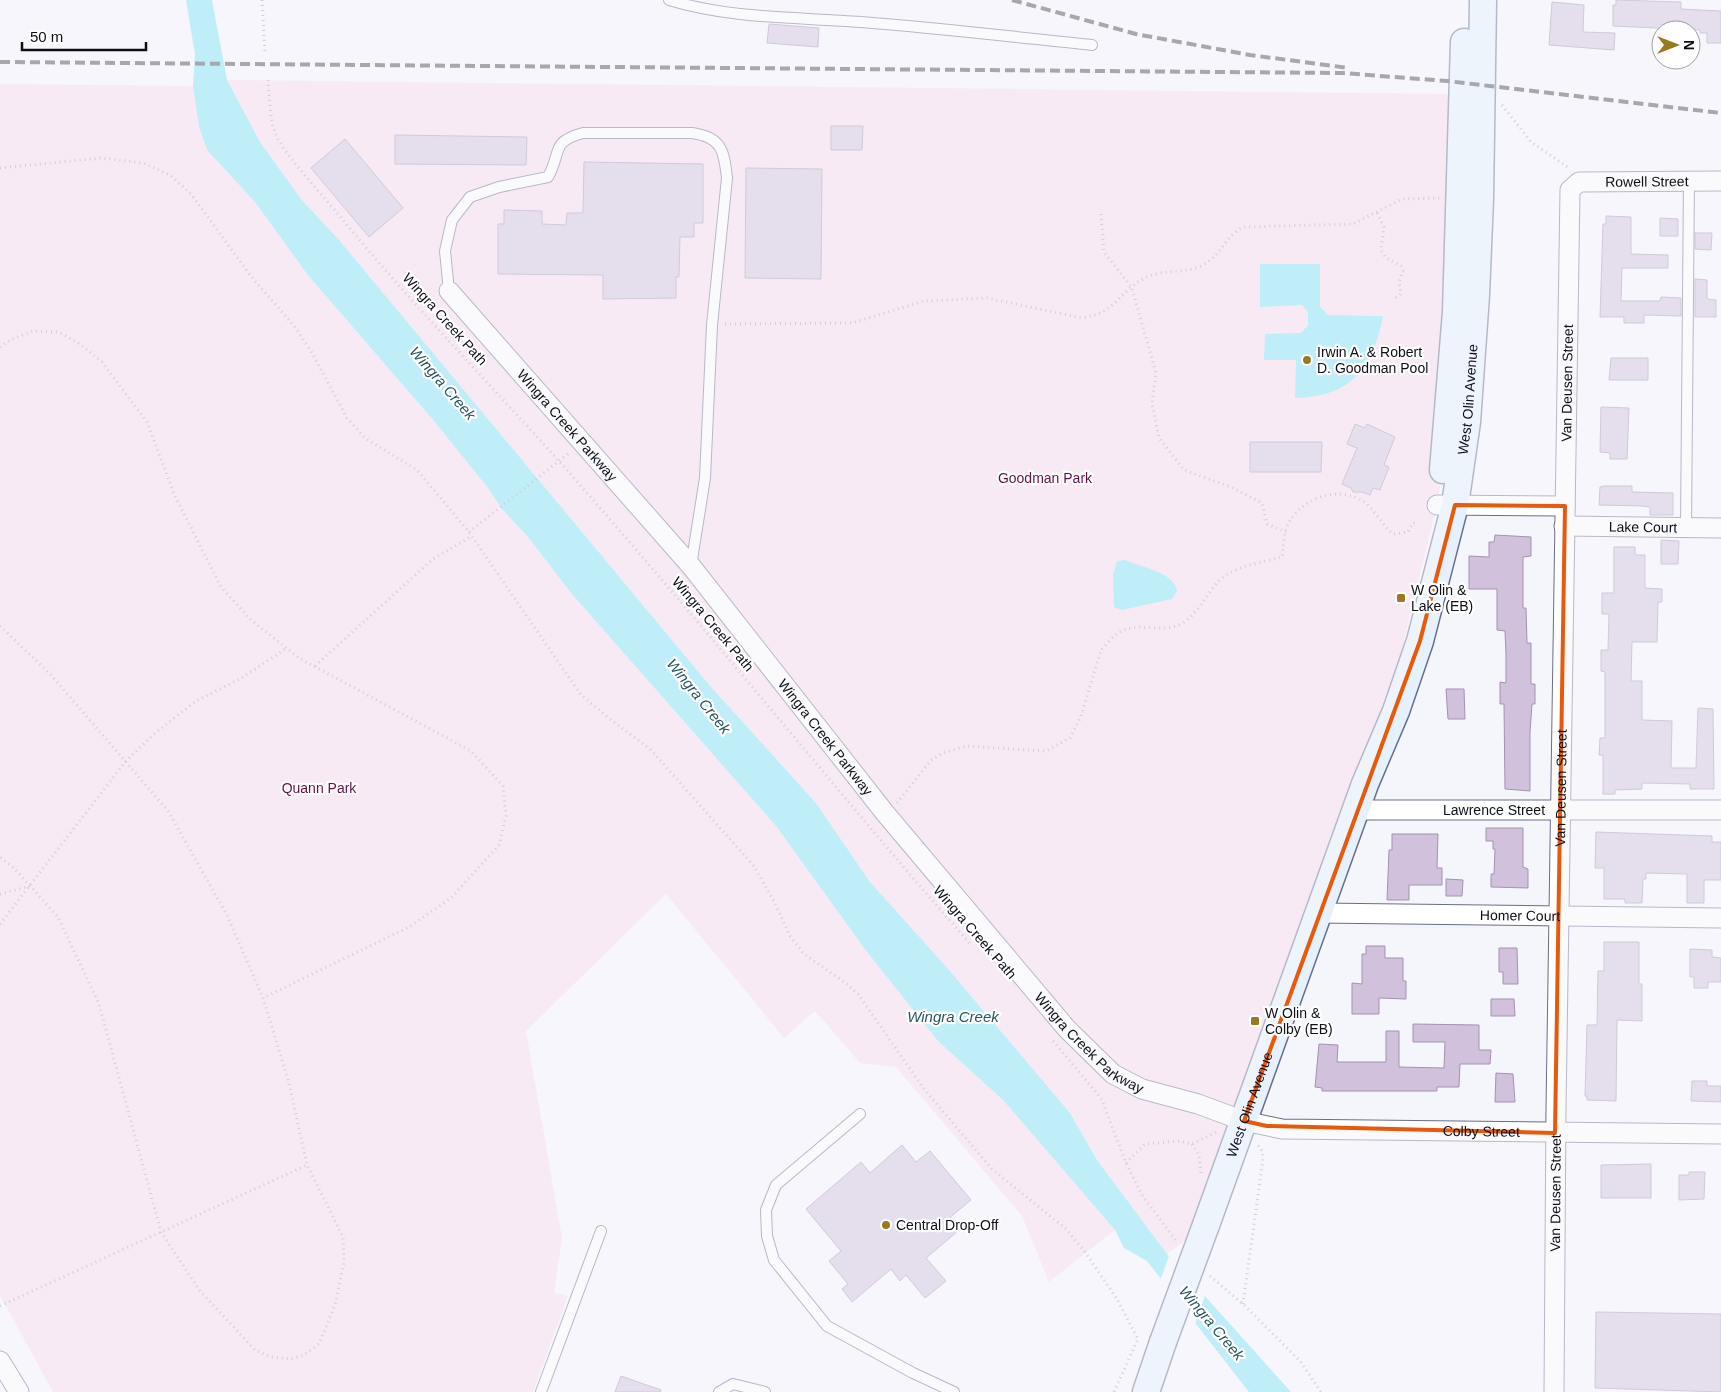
<svg xmlns="http://www.w3.org/2000/svg" width="1721" height="1392" viewBox="0 0 1721 1392" font-family="Arial,sans-serif">
<style>
.green{fill:#fbdcec}
.water{fill:#7ce3f3}
.pier{fill:#f5f6fc}
.building{fill:#d1c1dc;stroke:#a293ad}
.lines{fill:none;stroke-linecap:round;stroke-linejoin:round}
.lane-casing{stroke:#696e88;stroke-width:12}
.street-casing{stroke:#696e88;stroke-width:21}
.secondary-casing{stroke:#696e88;stroke-width:29}
.path{stroke:#9fa0a7;stroke-width:3;stroke-dasharray:1 4;stroke-linecap:butt}
.lane{stroke:#fff;stroke-width:10}
.street{stroke:#fff;stroke-width:19}
.secondary{stroke:#e5f2fd;stroke-width:26}
.rail{stroke:#474851;stroke-width:4;stroke-dasharray:10 5;stroke-linecap:butt}
.secondary-bridge-casing{stroke:#696e88;stroke-width:29;stroke-linecap:butt}
.secondary-bridge{stroke:#e5f2fd;stroke-width:26}
.marked{fill:none;stroke:#e8590c;stroke-width:4;stroke-linejoin:round}
.poi-dot{fill:#997922;stroke:#fff;stroke-width:2}
.labels{text-anchor:middle;dominant-baseline:central;stroke-width:4.5;stroke-linejoin:round;paint-order:stroke}
.street-label{font-size:14px;fill:#0d0e18;stroke:#fff}
.poi-label{font-size:14px;fill:#0d0e18;stroke:#fff;text-anchor:start}
.park-label{font-size:14px;fill:#641149;stroke:#fff}
.water-label{font-size:15px;font-style:italic;fill:#28565d;stroke:#fff}
</style>
<rect width="100%" height="100%" fill="#f5f6fc"/>
<path class="green" d="M227 80 1455 94 1444 463 1437 505 1397 669 1206 1225 1167 1254 1097 1160 1070 1113 870 882 816 803 711 687 339 240 301 199 260 142Z
M0 84 193 86 199 127 207 150 255 202 307 274 434 421 488 488 502 509 528 537 571 593 776 826 867 952 938 1041 1003 1100 1115 1230 1049 1282 1022 1216 896 1067 860 1063 815 1011 784 1038 666 894 526 1031 562 1238 554 1293 568 1296 533 1392H53L0 1295Z"/>
<path class="water" d="M186 0H212L227 80 260 142 301 199 339 240 711 687 816 803 870 882 948 969 1070 1113 1097 1160 1167 1254 1291 1392H1249L1147 1261 1124 1248 1115 1230 1003 1100 938 1041 867 952 776 826 571 593 528 537 502 509 488 488 434 421 307 274 255 202 207 150 199 127 193 86 195 54Z
M1260 264H1320V307L1328 315 1383 316C1373 368 1352 397 1295 398L1296 360H1264L1265 334 1300 333 1308 326V312L1302 305 1260 307Z
M1125 560C1140 567 1175 572 1177 591L1172 599 1122 610 1114 607 1113 575 1117 561Z"/>
<path class="pier" d="M1170 1253 1206 1293 1195 1324 1160 1281Z"/>
<path class="building" d="M1616 0 1681 2V9L1721 11V43H1707V33H1700V30L1613 26V5H1616Z
M1552 2 1584 5 1583 32 1615 33 1614 50 1549 45Z
M769 24 819 28 818 47 767 43Z
M831 126H863L862 150H831Z
M395 135 527 137 526 165 395 164Z
M345 139 403 208 369 237 311 168Z
M584 162 703 164V223H694V237H680L679 277H676V298L603 299V275L498 274V224H504V210L542 211V224L566 225 567 213H583Z
M746 168 822 169 821 279 745 278Z
M1606 216 1631 217V254L1668 255V268H1622L1621 301H1660L1661 297 1681 298V316L1644 315V323H1624V317H1600L1603 224H1606Z
M1660 218 1678 219V236H1660Z
M1695 233H1712L1711 250 1695 249Z
M1695 279 1707 280V299L1716 300V317H1695Z
M1611 358H1648V380H1609Z
M1601 407 1629 408 1627 459H1610V453L1600 452Z
M1355 424 1365 428 1367 424 1395 437 1384 465 1389 467 1380 490 1373 488 1370 495 1362 492H1353L1351 488 1342 484 1357 448 1347 444Z
M1250 442H1322L1321 472H1250Z
M1604 486H1632V492L1673 493V515H1650V507L1643 506 1599 505 1600 487Z
M1495 535 1531 537V556L1523 557V608H1526L1527 643H1531V684H1535V704H1532L1530 732V791L1505 789 1504 704H1500V682L1506 683V654L1505 631 1497 630V589H1469V556L1489 557V542H1494Z
M1661 540 1679 541 1678 564H1661Z
M1614 547H1635V555H1645V588L1662 589V602H1658L1657 642H1632L1631 681H1642V720L1672 721 1671 768H1696L1698 708 1713 709 1714 789H1690V784L1642 783V789L1615 790V794H1603V755H1599L1600 738H1605V672L1601 671V650H1608L1609 614H1602V593H1614Z
M1446 689H1464L1465 719H1448Z
M1486 828H1523V867L1528 869V888L1491 887V874H1494L1495 849H1493V841H1486Z
M1596 832 1712 836V842H1721V880H1704V903H1687V874L1646 873V879H1643L1642 903H1625V899H1604V868H1595Z
M1392 834H1438L1437 868H1442V885H1409V900H1387L1389 850H1392Z
M1446 879 1463 880 1462 896H1446Z
M1604 942H1639V984H1642V1021L1617 1020 1616 1101 1587 1100V1096H1585L1587 1025H1597L1598 971H1604Z
M1366 946H1385V958H1403V981H1406V999L1379 998V1014H1352V983L1362 984V954H1366Z
M1499 948H1517L1518 984H1503V972H1499Z
M1690 949 1712 950V957L1721 958V982H1708V988H1694V977H1690Z
M1491 999H1514L1515 1016H1491Z
M1413 1024 1479 1025V1050H1491L1490 1064H1460L1459 1087H1437V1091H1322V1088L1315 1087 1319 1044 1338 1045 1337 1062H1386V1031H1399V1067L1444 1068 1445 1042H1413Z
M1496 1073 1513 1074 1515 1102H1495Z
M1692 1081H1707V1086H1721V1102L1691 1101Z
M902 1145 916 1162 930 1151 971 1200 948 1219 958 1231 926 1258 946 1281 925 1298 906 1275 900 1281 891 1269 852 1302 842 1289 848 1284 829 1261 841 1251 806 1209 861 1162 870 1173Z
M1651 1164V1198H1601V1165Z
M1689 1172H1705L1704 1199 1679 1200V1175H1689Z
M1596 1312 1721 1314V1392L1595 1388Z
M621 1376 661 1390 660 1392H615Z"/>
<g class="lines">
<g class="lane-casing">
<path id="lane" d="M669 0C731 19 796 17 861 22 938 28 1015 37 1092 45
M449 291 445 251 452 220 470 197 499 187 548 177C562 152 550 142 583 133H692C722 137 724 151 727 178L712 325 705 478 691 566
M1686 527 1689 180
M860 1114 776 1185 766 1210 767 1236 774 1260 827 1326 913 1373 954 1392
M541 1392 601 1231
M719 1392 733 1384 765 1392"/>
</g>
<g class="street-casing">
<g id="street">
<path id="s1" d="M449 291 691 566 885 813 1067 1029 1113 1074 1142 1089 1198 1104 1244 1121 1282 1129 1721 1134"/>
<path d="M1437 505 1565 506"/>
<path id="s2" d="M1564 526 1721 528"/>
<path id="s3" d="M1356 810H1721"/>
<path id="s4" d="M1319 913 1721 918"/>
<path d="M0 1361 19 1392"/>
<path id="s5" d="M1554 1392 1556 1109 1570 190 1579 182 1721 181"/>
</g>
</g>
<g class="secondary-casing">
<g id="secondary">
<path d="M1443 470 1456 312 1464 42"/>
<path id="s6" d="M1206 1225 1365 784 1396 711 1420 641 1455 505 1467 422 1476 295 1480 199 1483 0"/>
<path d="M1146 1392 1163 1342"/>
</g>
</g>
<path class="path" d="M262 0 265 52
M268 80C270 100 269 124 279 141 296 168 323 195 343 220 411 303 486 380 558 460 699 619 831 785 971 945
M1502 105 1531 142 1569 168
M0 168 101 158 143 163 170 175 191 194 250 275 295 327 312 353 347 418 365 438 417 470 469 532 581 695 610 719 650 749 753 865 774 901 790 936 804 954 847 984 858 994 924 1089 992 1169 1066 1229 1085 1252 1117 1299 1138 1339 1114 1392
M1377 213 1384 227 1381 250 1386 258 1401 266 1403 271 1399 282 1401 294 1393 300
M1101 214 1104 252 1132 288 1156 373 1152 403 1159 438 1184 470 1231 487 1262 503 1267 524 1286 532
M725 324 852 323 924 301 987 298 1082 318C1116 313 1118 293 1143 279 1164 267 1190 276 1209 261 1223 251 1227 234 1244 227L1353 224 1402 199 1440 198
M0 347 10 340 33 331 59 332 80 344 102 362 147 422 174 494 221 587 251 620 299 658 471 751 503 786 506 816 499 845 451 898 409 927 263 998
M469 532 569 453
M0 626 51 675 168 811 227 915 263 998 289 1083 307 1165 343 1237 344 1262 335 1305 319 1344 304 1355 290 1359 271 1357 255 1350 200 1291 161 1232 99 1004 58 917 14 868 0 857
M315 666 433 559 472 536
M897 803 931 760 943 753 966 746 1046 751 1070 738 1081 716 1101 650C1107 644 1115 633 1124 630 1142 623 1163 633 1181 624 1197 615 1204 598 1216 584 1231 566 1261 563 1282 557 1284 547 1283 534 1287 526 1300 500 1332 486 1359 499 1374 506 1380 524 1393 534L1408 532 1413 523H1417
M0 894 30 886
M0 924 126 761 154 734 196 701 240 679 287 648
M1053 1041 1101 1098 1126 1163 1142 1195 1177 1242
M1192 1144 1199 1155 1201 1174
M1126 1163 1145 1144 1179 1141 1192 1144 1217 1132
M1210 1276 1243 1304 1300 1361 1321 1392
M1243 1304 1263 1159 1262 1151 1257 1144
M0 1306 307 1165"/>
<use href="#lane" class="lane"/>
<use href="#street" class="street"/>
<use href="#secondary" class="secondary"/>
<path class="rail" d="M1012 0 1136 34 1250 55 1349 68
M0 62 1342 73 1447 81 1721 113"/>
<g class="secondary-bridge-casing">
<path id="secondary-bridge" d="M1163 1342 1206 1225"/>
</g>
<use href="#secondary-bridge" class="secondary-bridge"/>
</g>
<path d="M0 0H1721V1392H0ZM1455 505 1565 506 1555 1133 1267 1126 1244 1121 1420 641Z" fill="#f5f6fc" fill-opacity=".55" fill-rule="evenodd"/>
<path class="marked" d="M1455 505 1565 506 1555 1133 1267 1126 1244 1121 1420 641Z"/>
<g class="poi-dot">
<circle cx="1307" cy="360" r="5"/>
<rect x="1396" y="593" width="10" height="10" rx="2.5"/>
<rect x="1250" y="1016" width="10" height="10" rx="2.5"/>
<circle cx="886" cy="1225" r="5"/>
</g>
<g class="labels">
<g class="street-label">
<text stroke="none"><textPath href="#s5" startOffset="1282">Rowell Street</textPath></text>
<text transform="translate(445 319) rotate(48)">Wingra Creek Path</text>
<text stroke="none"><textPath href="#s5" startOffset="1009">Van Deusen Street</textPath></text>
<text stroke="none"><textPath href="#s6" startOffset="869">West Olin Avenue</textPath></text>
<text stroke="none"><textPath href="#s1" startOffset="179">Wingra Creek Parkway</textPath></text>
<text stroke="none"><textPath href="#s2" startOffset="79">Lake Court</textPath></text>
<text transform="translate(713 624) rotate(50)">Wingra Creek Path</text>
<text stroke="none"><textPath href="#s1" startOffset="584">Wingra Creek Parkway</textPath></text>
<text stroke="none"><textPath href="#s5" startOffset="604">Van Deusen Street</textPath></text>
<text stroke="none"><textPath href="#s3" startOffset="138">Lawrence Street</textPath></text>
<text stroke="none"><textPath href="#s4" startOffset="201">Homer Court</textPath></text>
<text transform="translate(975 932) rotate(49)">Wingra Creek Path</text>
<text stroke="none"><textPath href="#s1" startOffset="989">Wingra Creek Parkway</textPath></text>
<text stroke="none"><textPath href="#s6" startOffset="128">West Olin Avenue</textPath></text>
<text stroke="none"><textPath href="#s1" startOffset="1405">Colby Street</textPath></text>
<text stroke="none"><textPath href="#s5" startOffset="199">Van Deusen Street</textPath></text>
</g>
<g class="poi-label">
<text x="1317" y="352">Irwin A. &amp; Robert<tspan x="1317" dy="16">D. Goodman Pool</tspan></text>
<text x="1411" y="590">W Olin &amp;<tspan x="1411" dy="16">Lake (EB)</tspan></text>
<text x="1265" y="1013">W Olin &amp;<tspan x="1265" dy="16">Colby (EB)</tspan></text>
<text x="896" y="1225">Central Drop-Off</text>
</g>
<g class="park-label">
<text x="1045" y="478">Goodman Park</text>
<text x="319" y="788">Quann Park</text>
</g>
<g class="water-label">
<text transform="translate(443 383) rotate(49)">Wingra Creek</text>
<text transform="translate(699 696) rotate(51)">Wingra Creek</text>
<text x="953" y="1016">Wingra Creek</text>
<text transform="translate(1212 1323) rotate(50)">Wingra Creek</text>
</g>
</g>
<g transform="translate(1676 45) rotate(90)"><circle r="24" fill="#ffffff" stroke="#9e9fa3"/>
<path d="M0-4L9 19L0 12L-9 19Z" fill="#997922"/>
<text y="-8" font-size="14" font-weight="bold" text-anchor="middle" fill="#0d0e18">N</text>
</g>
<path d="M22 42v8h124v-8" fill="none" stroke="#0d0e18" stroke-width="2.5"/>
<text x="30" y="42" font-size="15" fill="#0d0e18" stroke="#ffffff" stroke-width="4" paint-order="stroke">50 m</text>
</svg>
